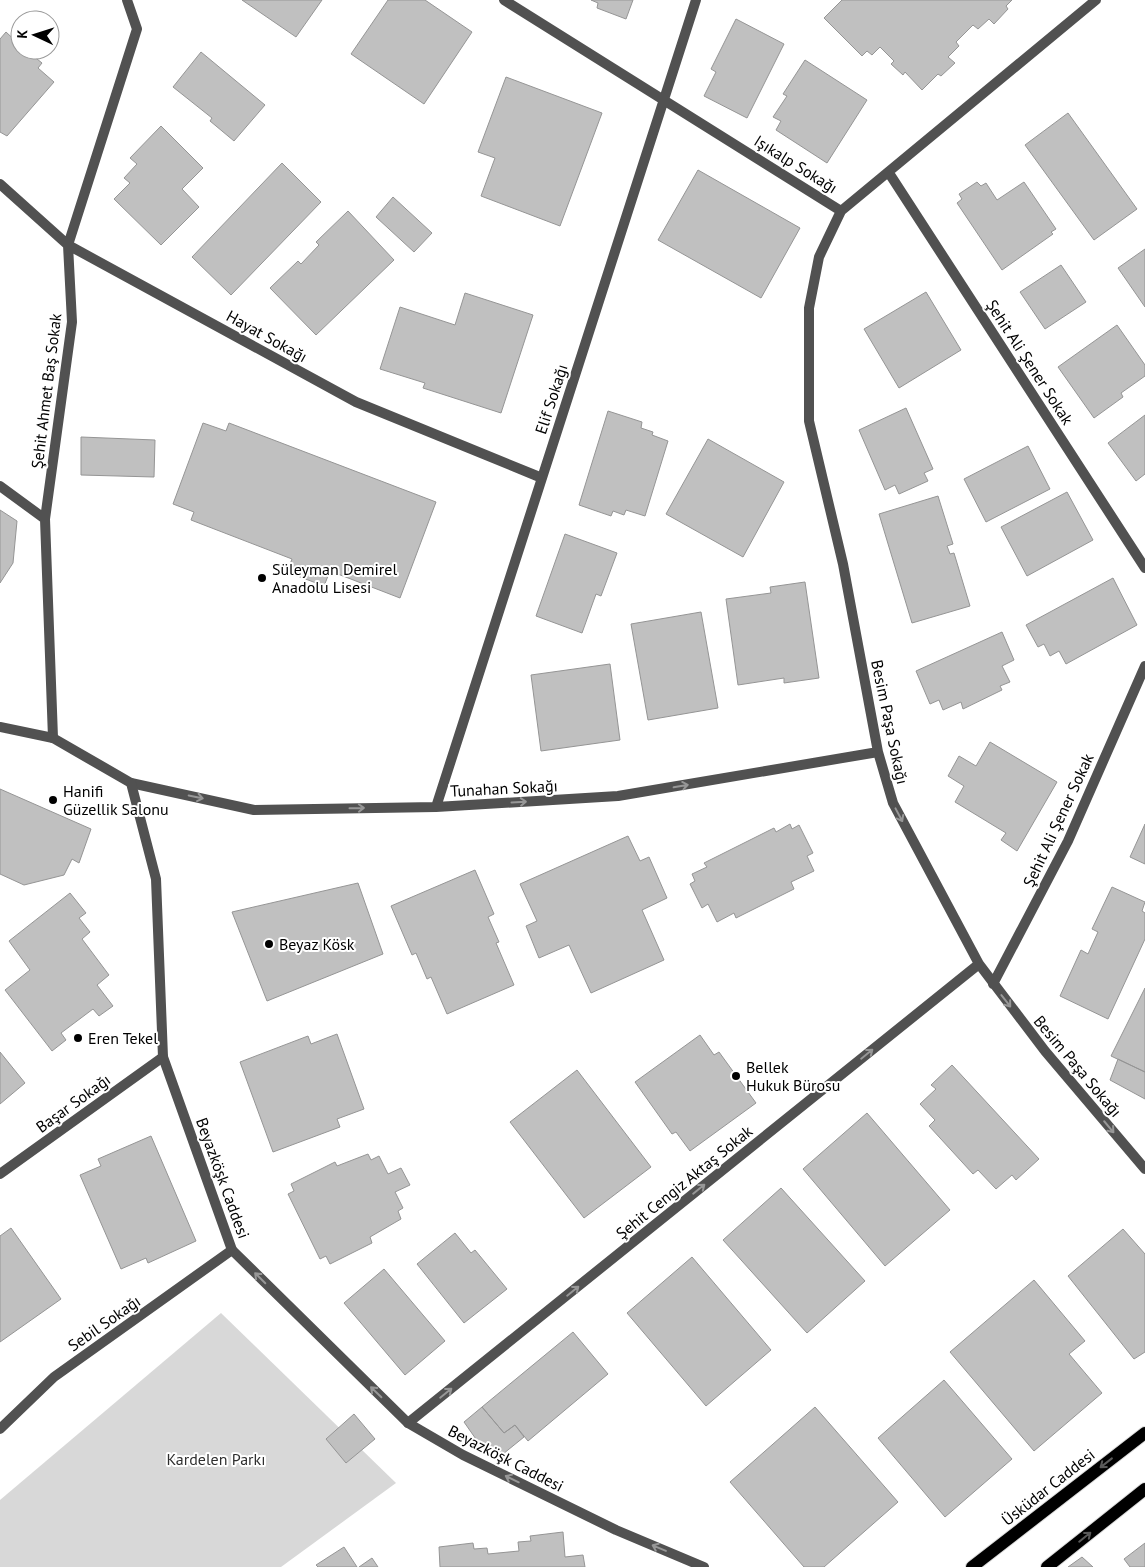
<svg xmlns="http://www.w3.org/2000/svg" width="1145" height="1567" viewBox="0 0 1145 1567" font-family="'PT Sans',sans-serif">
<style>
.green{fill:#d8d8d8}
.building{fill:#c0c0c0;stroke:#959595}
.lines{fill:none;stroke-linecap:round;stroke-linejoin:round}
.primary-casing{stroke:#dbdbdb;stroke-width:14}
.minor{stroke:#515151;stroke-width:10}
.tertiary{stroke:#515151;stroke-width:10}
.primary{stroke:#000;stroke-width:12}
.oneway{stroke:#979797}
.oneway2{stroke:#595959}
.poi-dot{fill:#000;stroke:#fff;stroke-width:2}
.labels{text-anchor:middle;dominant-baseline:central;stroke-width:4;stroke-linejoin:round;paint-order:stroke}
.street-label{font-size:16px;fill:#000;stroke:#fff}
.poi-label{font-size:16px;fill:#000;stroke:#fff;text-anchor:start}
.park-label{font-size:16px;fill:#2f2f2f;stroke:#fff}
</style>
<rect width="100%" height="100%" fill="#fff"/>
<path class="green" d="M221 1313 396 1483 281 1567H0V1500Z"/>
<path class="building" d="M242 0H322L296 37Z
M388 0H425L472 32 424 104 351 54Z
M591 0H633L626 19 597 8 598 3Z
M842 0H1012L1006 6 1008 9 994 24 989 19 978 29 973 25 956 42 959 46 948 57 955 63 941 76 938 74 922 90 905 72 903 75 891 64 894 61 880 47 872 55 867 51 862 56 824 18Z
M736 19 784 44 747 118 704 96 716 72 711 69Z
M6 32 20 45V50H26L42 63 38 68 54 82 7 136 0 132V39Z
M201 52 265 105 234 141 210 121 212 118 173 87Z
M805 60 867 100 827 163 776 130 781 121 773 117 787 96 783 94Z
M506 77 602 113 560 226 481 196 495 158 478 152Z
M1068 113 1137 209 1094 240 1025 145Z
M161 126 203 168 182 189 199 207 161 245 114 199 130 183 124 178 137 164 130 158Z
M282 163 321 202 231 295 192 257Z
M698 170 800 228 761 298 658 240Z
M977 182 981 186 986 183 997 200 1024 182 1056 229 1051 232 1053 234 1002 270 957 203 962 199 959 194Z
M393 197 432 233 414 252 376 217Z
M348 211 394 260 316 335 270 288 298 261 301 264 319 245 316 242Z
M1145 249V307L1118 268Z
M1061 265 1086 302 1045 329 1020 292Z
M926 292 961 350 899 388 864 329Z
M465 293 533 315 501 413 423 388 425 383 380 369 400 307 455 325Z
M1117 325 1145 365V376L1121 393 1123 397 1094 418 1058 367Z
M906 408 933 469 924 473 928 481 899 494 895 485 885 490 859 430Z
M608 411 642 422 641 428 653 432 652 435 668 441 645 516 626 510 624 515 613 511 611 516 579 505Z
M1145 415V474L1136 481 1108 443Z
M203 423 226 431 229 423 436 502 400 598 330 571 324 586 287 572 292 559 191 520 194 512 173 504Z
M81 437 155 440 154 477 81 475Z
M708 439 784 482 743 557 666 514Z
M1028 446 1050 489 986 522 964 479Z
M1067 492 1093 540 1027 576 1001 527Z
M938 496 953 544 947 546 950 554 954 553 970 606 912 623 879 514Z
M0 510 17 521 13 563 0 583Z
M565 534 617 553 601 596 596 594 582 633 536 616Z
M1113 578 1137 625 1066 664 1059 651 1050 656 1044 644 1038 647 1026 625Z
M805 582 819 678 784 683V678L738 685 726 599 771 593 770 587Z
M701 612 718 708 648 720 631 624Z
M1002 632 1014 660 1002 666 1010 682 1000 686 1002 690 963 709 961 702 943 710 939 700 930 704 916 671Z
M610 664 620 740 541 751 531 675Z
M990 742 1057 782 1017 851 1001 840 1006 833 955 802 964 786 948 776 959 756 976 766Z
M0 789 91 829 79 863 72 859 64 875 24 885 0 874Z
M790 824 792 829 799 825 813 853 807 856 814 871 791 882 794 889 736 918 734 913 717 922 708 904 702 908 690 884 695 881 692 874 707 867 704 863 774 828 776 832Z
M1145 824V864L1130 857Z
M628 836 640 861 649 857 667 898 642 910 664 960 591 993 569 945 539 958 526 926 537 921 520 884Z
M475 870 494 914 488 917 499 942 496 943 514 985 447 1014 431 977 427 979 416 953 412 955 391 906Z
M358 883 383 954 267 1001 232 912Z
M1112 887 1145 902 1142 911 1145 913V939L1108 1019 1060 996 1081 950 1088 954 1098 932 1092 929Z
M70 893 86 913 79 918 90 932 82 939 109 975 97 985 113 1006 99 1016 93 1009 61 1033 66 1040 52 1051 5 990 30 970 9 941Z
M1145 988V1072L1111 1056Z
M337 1034 364 1109 337 1119 340 1127 273 1152 240 1062 308 1036 311 1044Z
M700 1035 714 1055 719 1052 756 1103 690 1151 676 1132 672 1134 635 1082Z
M0 1052 25 1083 0 1104Z
M1118 1059 1145 1072V1099L1110 1080Z
M952 1065 1039 1159 1016 1180 1012 1175 996 1189 978 1170 973 1174 929 1126 935 1120 920 1104 936 1089 931 1085Z
M577 1070 651 1167 584 1218 510 1122Z
M867 1113 950 1210 885 1266 803 1169Z
M151 1136 196 1241 148 1263 146 1258 121 1269 80 1175 101 1166 98 1159Z
M368 1154 371 1160 379 1156 388 1174 401 1168 410 1185 395 1192 403 1208 398 1211 401 1219 370 1237 372 1243 330 1264 326 1256 320 1259 288 1194 294 1191 291 1184 335 1162 337 1166Z
M781 1188 865 1281 807 1333 723 1240Z
M11 1228 61 1299 0 1342V1236Z
M1123 1229 1145 1254V1352L1134 1359 1068 1276Z
M455 1233 471 1253 475 1250 507 1289 464 1323 417 1264Z
M692 1257 771 1350 706 1406 627 1313Z
M384 1269 445 1341 405 1375 344 1303Z
M1034 1280 1085 1341 1069 1354 1102 1393 1034 1451 950 1352Z
M573 1332 608 1374 528 1441 515 1425 504 1433 482 1407Z
M944 1380 1012 1459 945 1517 878 1438Z
M482 1407 504 1433 515 1425 524 1437 503 1454 478 1442 464 1422Z
M815 1407 898 1502 824 1567H804L730 1482Z
M354 1414 375 1439 346 1463 326 1439Z
M563 1532 565 1557 583 1555 585 1567H440L439 1547 473 1543 474 1549 487 1548 488 1554 519 1551 518 1542 531 1541 530 1536Z
M1145 1543V1567H1130L1124 1559Z
M344 1547 357 1567H318L316 1565Z
M1082 1557 1093 1567H1068Z
M372 1558 378 1567H359Z"/>
<g class="lines">
<g class="primary-casing">
<path id="primary" d="M972 1567 1145 1433
M1047 1567 1145 1489"/>
</g>
<path class="minor" d="M504 0 841 211 1096 0
M889 173 1145 568
M0 184 68 245 356 402 542 478
M841 211 819 257 809 308V421L843 564 878 752 893 803 979 964 1045 1051 1145 1169
M0 486 45 519
M53 738 45 519 72 322 68 245 137 29 127 0
M131 783 254 810 436 807 618 796 878 752
M436 807 696 0
M993 984 1068 841 1145 666
M0 1174 163 1057
M408 1423 979 964
M0 1429 54 1377 232 1250"/>
<path class="tertiary" d="M0 727 53 738 131 783 156 879 163 1057 232 1250 408 1423 463 1455 616 1530 704 1567"/>
<use href="#primary" class="primary"/>
</g>
<defs><path id="oneway-shaft" d="M-6 0H5M1.5-3L5.5 0L1.5 3" fill="none" stroke-width="1.6" stroke-linecap="round" stroke-linejoin="round" transform="scale(1.25)"/></defs>
<g class="oneway">
<use href="#oneway-shaft" transform="translate(681 786) rotate(-10)"/>
<use href="#oneway-shaft" transform="translate(196 797) rotate(12)"/>
<use href="#oneway-shaft" transform="translate(519 802) rotate(-3)"/>
<use href="#oneway-shaft" transform="translate(357 808) rotate(-1)"/>
<use href="#oneway-shaft" transform="translate(899 815) rotate(62)"/>
<use href="#oneway-shaft" transform="translate(1006 1001) rotate(52)"/>
<use href="#oneway-shaft" transform="translate(867 1054) rotate(-39)"/>
<use href="#oneway-shaft" transform="translate(1109 1127) rotate(50)"/>
<use href="#oneway-shaft" transform="translate(699 1189) rotate(-39)"/>
<use href="#oneway-shaft" transform="translate(260 1278) rotate(-135)"/>
<use href="#oneway-shaft" transform="translate(573 1291) rotate(-39)"/>
<use href="#oneway-shaft" transform="translate(376 1392) rotate(-136)"/>
<use href="#oneway-shaft" transform="translate(446 1393) rotate(-39)"/>
<use href="#oneway-shaft" transform="translate(512 1479) rotate(-154)"/>
<use href="#oneway-shaft" transform="translate(659 1548) rotate(-157)"/>
</g>
<g class="oneway2">
<use href="#oneway-shaft" transform="translate(1106 1463) rotate(142)"/>
<use href="#oneway-shaft" transform="translate(1085 1537) rotate(-39)"/>
</g>
<g class="poi-dot">
<circle cx="262" cy="578" r="5"/>
<circle cx="53" cy="800" r="5"/>
<circle cx="269" cy="944" r="5"/>
<circle cx="78" cy="1038" r="5"/>
<circle cx="736" cy="1076" r="5"/>
</g>
<g class="labels">
<g class="street-label">
<text transform="translate(796 164) rotate(32)">Işıkalp Sokağı</text>
<text transform="translate(267 336) rotate(29)">Hayat Sokağı</text>
<text transform="translate(1030 362) rotate(57)">Şehit Ali Şener Sokak</text>
<text transform="translate(46 391) rotate(-83)">Şehit Ahmet Baş Sokak</text>
<text transform="translate(551 399) rotate(-72)">Elif Sokağı</text>
<text transform="translate(890 722) rotate(78)">Besim Paşa Sokağı</text>
<text transform="translate(504 788) rotate(-3)">Tunahan Sokağı</text>
<text transform="translate(1058 820) rotate(-65)">Şehit Ali Şener Sokak</text>
<text transform="translate(1078 1066) rotate(50)">Besim Paşa Sokağı</text>
<text transform="translate(73 1103) rotate(-36)">Başar Sokağı</text>
<text transform="translate(223 1178) rotate(70)">Beyazköşk Caddesi</text>
<text transform="translate(684 1182) rotate(-39)">Şehit Cengiz Aktaş Sokak</text>
<text transform="translate(104 1323) rotate(-35)">Sebil Sokağı</text>
<text transform="translate(506 1458) rotate(27)">Beyazköşk Caddesi</text>
<text transform="translate(1048 1487) rotate(-38)">Üsküdar Caddesi</text>
</g>
<g class="poi-label">
<text x="272" y="569">Süleyman Demirel<tspan x="272" dy="18">Anadolu Lisesi</tspan></text>
<text x="63" y="791">Hanifi<tspan x="63" dy="18">Güzellik Salonu</tspan></text>
<text x="279" y="944">Beyaz Kösk</text>
<text x="88" y="1038">Eren Tekel</text>
<text x="746" y="1067">Bellek<tspan x="746" dy="18">Hukuk Bürosu</tspan></text>
</g>
<g class="park-label">
<text x="216" y="1459">Kardelen Parkı</text>
</g>
</g>
<g transform="translate(35 35) rotate(274)"><circle r="24" fill="#ffffff" stroke="#999999"/>
<path d="M0-4L9 19L0 12L-9 19Z" fill="#000000"/>
<text y="-8" font-size="14" font-weight="bold" text-anchor="middle" fill="#000000">K</text>
</g>
</svg>
